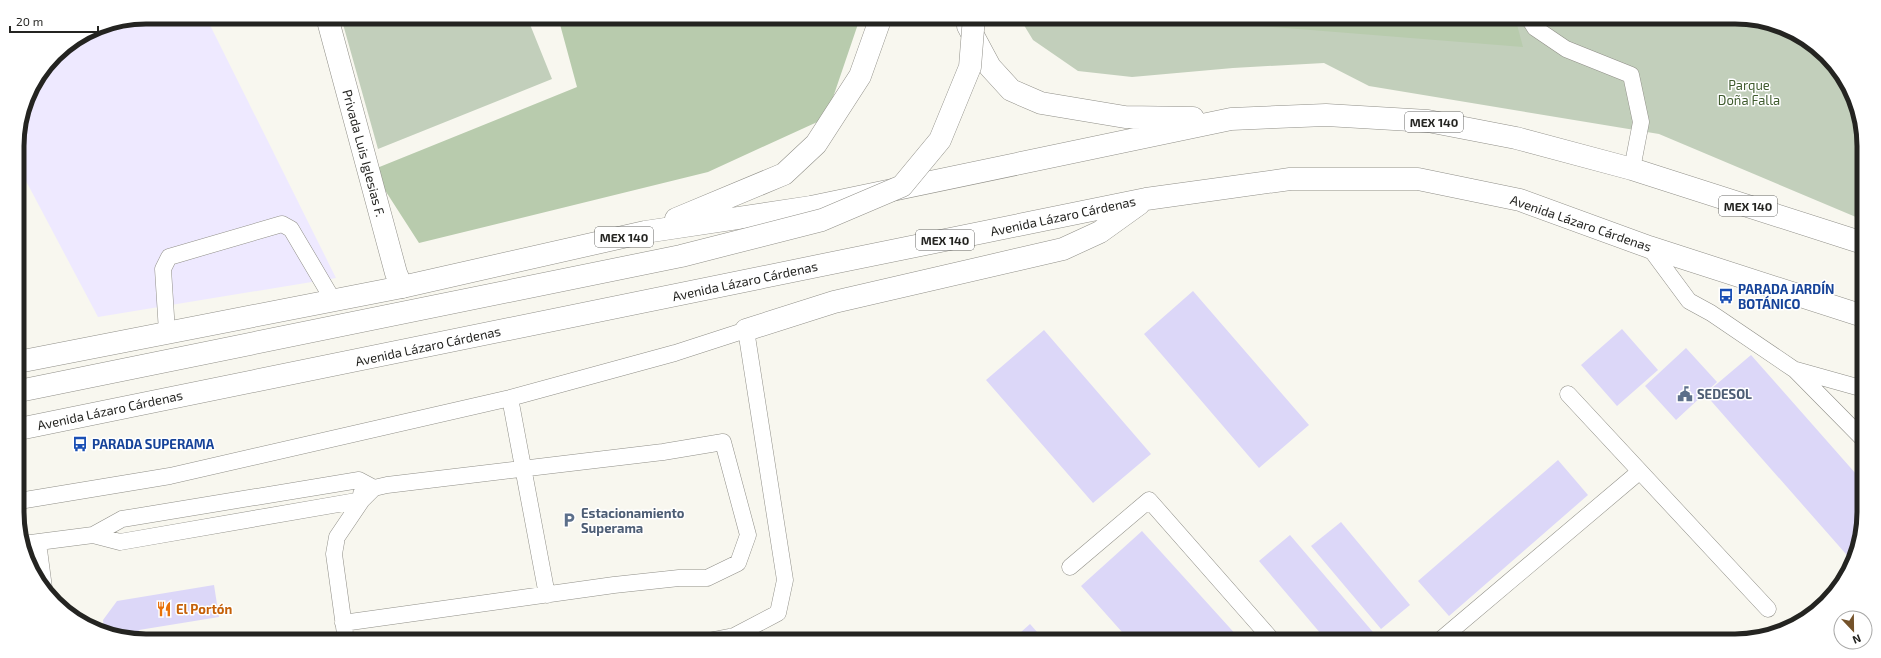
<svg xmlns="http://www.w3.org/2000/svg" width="1881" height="658" viewBox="0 0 1881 658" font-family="'Exo 2',sans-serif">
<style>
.industrial{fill:#eee9ff}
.green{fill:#c2cfbb}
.forest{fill:#b8cbad}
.building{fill:#dcd7f8}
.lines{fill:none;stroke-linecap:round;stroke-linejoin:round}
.service-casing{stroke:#908f88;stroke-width:17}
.minor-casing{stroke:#908f88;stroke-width:23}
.trunk-casing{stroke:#908f88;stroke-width:23}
.service{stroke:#fff;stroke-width:16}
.minor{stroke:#fff;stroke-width:22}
.trunk{stroke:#fff;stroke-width:22}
.trunk-bridge-casing{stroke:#908f88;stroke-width:23;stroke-linecap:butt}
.trunk-bridge{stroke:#fff;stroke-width:22}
.labels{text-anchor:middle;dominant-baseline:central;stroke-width:3;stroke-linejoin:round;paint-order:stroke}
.shield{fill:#fff;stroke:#666664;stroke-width:1}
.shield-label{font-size:12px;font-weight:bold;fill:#242421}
.park-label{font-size:13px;fill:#3f5b2e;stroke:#fff}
.street-label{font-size:13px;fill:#242421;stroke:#fff}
.transit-label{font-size:13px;font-weight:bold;fill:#164399;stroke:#fff;text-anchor:start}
.service-label{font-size:13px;font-weight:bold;fill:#4e5e75;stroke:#fff;text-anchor:start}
.food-label{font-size:13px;font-weight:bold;fill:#c56008;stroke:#fff;text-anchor:start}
.rim{fill:none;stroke:#242421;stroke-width:5}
</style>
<rect width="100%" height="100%" fill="#f8f7ef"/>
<path class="industrial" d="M146 17H206L336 278 98 317 17 164V137L30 89 61 49 97 27Z"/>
<path class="green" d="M341 17H527L552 79 378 149Z
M1019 17H1735L1776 24 1832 61 1851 89 1863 129V220L1659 134 1369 86 1324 63 1233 68 1132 77 1078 71 1033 40Z"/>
<path class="forest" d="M558 17H859L858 24 826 118 708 172 419 243 372 170 577 87Z
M1148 17H1515L1523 47Z"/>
<path class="building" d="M1193 291 1309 425 1259 468 1144 334Z
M1622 329 1658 370 1617 406 1581 365Z
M1044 330 1151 454 1093 503 986 380Z
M1686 348 1717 382 1676 420 1645 386Z
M1751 355 1864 483V512L1857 553 1853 562 1705 394Z
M1558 460 1588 495 1449 616 1418 581Z
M1341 522 1410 605 1381 629 1311 546Z
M1142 531 1239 638 1235 641H1130L1081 586Z
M1290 535 1378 638 1375 641H1327L1259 561Z
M214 585 219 617 139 630 141 640 105 634 103 620 117 601Z
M1030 624 1045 641H1011Z
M629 632 630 641H574V640Z"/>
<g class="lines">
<g class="service-casing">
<path id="service" d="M1528 17 1535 28 1566 49 1631 75 1641 122 1632 169
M1649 247 1689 301 1711 313 1795 370 1864 440
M167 332 163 269 169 257 282 224 291 229 333 300
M1796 370 1864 389
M1568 394 1768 609
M510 398 547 595
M19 501 170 476 510 398 675 353 746 330 785 580 778 613 734 636 708 641
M93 535 120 542 362 500 374 488 387 485 663 452 723 442 748 535 738 563 707 578H679L614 585 343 623
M38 542 44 588
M23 544 93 535 122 519 359 480 374 488
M1070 567 1149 500 1273 641
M346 641 334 554 337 537 362 500 361 494
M1439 641 1639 472"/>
</g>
<g class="minor-casing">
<path id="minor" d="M327 17 396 273 402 287"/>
</g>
<g class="trunk-casing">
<path id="trunk" d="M968 26 990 67 1011 90 1041 103 1125 117 1193 118
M676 219 784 174 816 144 860 76 881 17
M746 330 834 302 1063 249 1100 232 1139 204
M18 362 402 287 645 232 811 207 1231 119 1326 115 1428 121 1516 138 1632 169 1863 243
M19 429 1146 199 1290 179H1418L1520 200 1649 247 1863 316"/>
</g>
<use href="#service" class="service"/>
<use href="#minor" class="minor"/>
<use href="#trunk" class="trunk"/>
<g class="trunk-bridge-casing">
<path id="trunk-bridge" d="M19 391 681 256 822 220 902 186 940 140 970 67 974 17"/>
</g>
<use href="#trunk-bridge" class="trunk-bridge"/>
</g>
<defs>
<g id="bus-bare" transform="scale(1.2)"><path d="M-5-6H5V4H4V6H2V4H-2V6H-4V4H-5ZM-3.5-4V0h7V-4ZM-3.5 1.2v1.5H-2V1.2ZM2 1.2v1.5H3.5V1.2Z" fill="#1a4fb4" stroke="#fff" stroke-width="2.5" paint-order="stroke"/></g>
<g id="civic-bare" transform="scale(1.2)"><path d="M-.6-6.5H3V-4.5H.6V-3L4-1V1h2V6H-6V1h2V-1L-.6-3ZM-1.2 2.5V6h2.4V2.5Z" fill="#5c6f8a" stroke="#fff" stroke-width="2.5" paint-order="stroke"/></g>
<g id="parking-bare" transform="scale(1.2)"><path d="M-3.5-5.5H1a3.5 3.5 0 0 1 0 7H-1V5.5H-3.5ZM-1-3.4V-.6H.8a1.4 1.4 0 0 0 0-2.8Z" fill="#5c6f8a" stroke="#fff" stroke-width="2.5" paint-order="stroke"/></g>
<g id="restaurant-bare" transform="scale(1.2)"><path d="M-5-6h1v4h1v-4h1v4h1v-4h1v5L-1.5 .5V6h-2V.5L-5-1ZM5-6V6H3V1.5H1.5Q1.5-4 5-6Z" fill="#e8710a" stroke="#fff" stroke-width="2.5" paint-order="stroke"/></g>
</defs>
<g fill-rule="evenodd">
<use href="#bus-bare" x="1726" y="296"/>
<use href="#civic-bare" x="1685" y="394"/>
<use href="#bus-bare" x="80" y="444"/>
<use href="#parking-bare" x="569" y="520"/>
<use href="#restaurant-bare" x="164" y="609"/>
</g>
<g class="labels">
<g class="shield">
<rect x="1405" y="112" width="58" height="20" rx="3"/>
<rect x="1719" y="196" width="58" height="20" rx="3"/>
<rect x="595" y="227" width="58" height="20" rx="3"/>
<rect x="916" y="230" width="58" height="20" rx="3"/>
</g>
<g class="shield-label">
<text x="1434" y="122">MEX 140</text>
<text x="1748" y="206">MEX 140</text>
<text x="624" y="237">MEX 140</text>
<text x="945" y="240">MEX 140</text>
</g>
<g class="park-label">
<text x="1749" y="85">Parque<tspan x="1749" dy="15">Doña Falla</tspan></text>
</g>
<g class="street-label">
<text transform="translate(364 153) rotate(75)">Privada Luis Iglesias F.</text>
<text transform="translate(1063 216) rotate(-12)">Avenida Lázaro Cárdenas</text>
<text transform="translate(1581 223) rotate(19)">Avenida Lázaro Cárdenas</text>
<text transform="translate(745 281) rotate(-12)">Avenida Lázaro Cárdenas</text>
<text transform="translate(428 346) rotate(-12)">Avenida Lázaro Cárdenas</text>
<text transform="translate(110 410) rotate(-12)">Avenida Lázaro Cárdenas</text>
</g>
<g class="transit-label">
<text x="1738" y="289">PARADA JARDÍN<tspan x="1738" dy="15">BOTÁNICO</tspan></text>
<text x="92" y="444">PARADA SUPERAMA</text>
</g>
<g class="service-label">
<text x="1697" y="394">SEDESOL</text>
<text x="581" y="513">Estacionamiento<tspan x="581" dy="15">Superama</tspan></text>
</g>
<g class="food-label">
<text x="176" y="609">El Portón</text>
</g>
</g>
<path d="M0 0H1881V658H0ZM146 24H1735A122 122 0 0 1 1857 146V512A122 122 0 0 1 1735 634H146A122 122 0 0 1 24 512V146A122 122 0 0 1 146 24Z" fill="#fff" fill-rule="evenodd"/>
<path class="rim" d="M146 24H1735A122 122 0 0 1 1857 146V512A122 122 0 0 1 1735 634H146A122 122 0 0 1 24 512V146A122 122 0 0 1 146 24Z"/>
<g transform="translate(1853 630) rotate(158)"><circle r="19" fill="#ffffff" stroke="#a7a7a6"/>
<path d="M0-3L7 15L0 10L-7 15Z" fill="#74522a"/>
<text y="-6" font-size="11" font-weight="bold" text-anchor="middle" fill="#242421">N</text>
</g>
<path d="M10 26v6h88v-6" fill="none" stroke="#242421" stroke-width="2"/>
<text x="16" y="26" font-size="12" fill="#242421" stroke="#ffffff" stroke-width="3" paint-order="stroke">20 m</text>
</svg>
